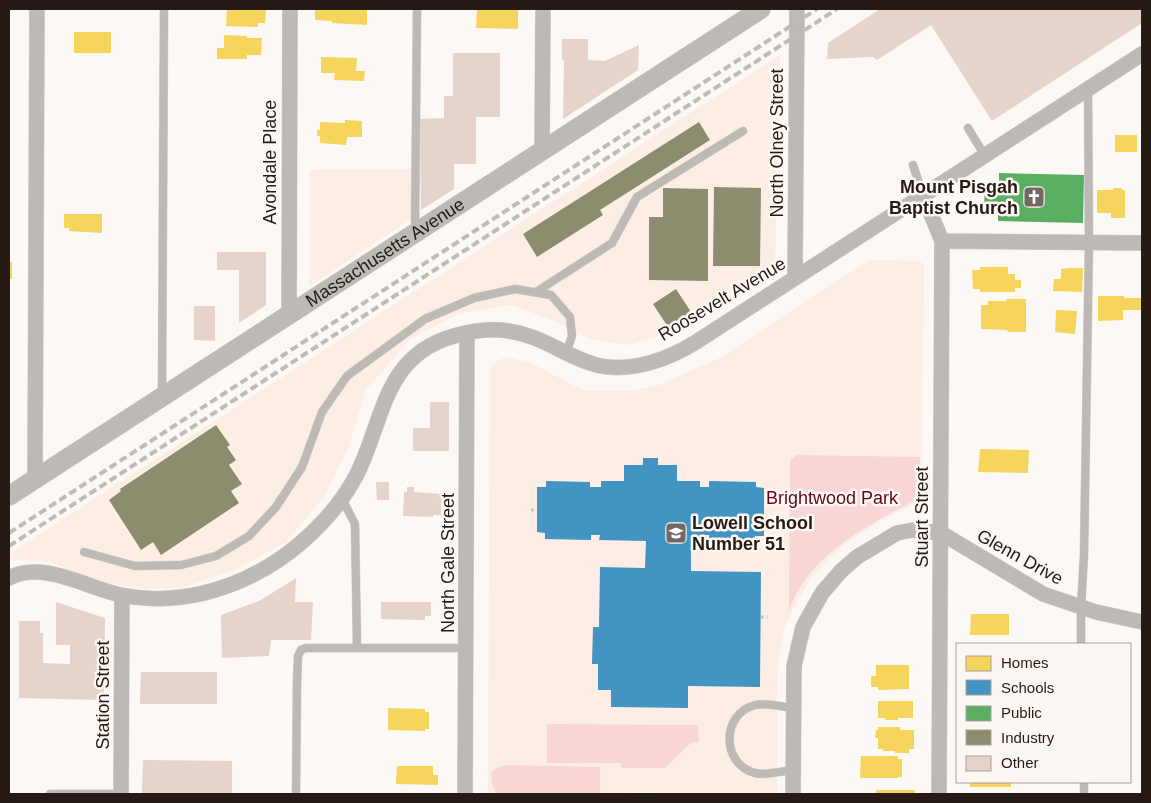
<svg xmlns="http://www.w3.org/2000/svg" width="1151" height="803" viewBox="0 0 1151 803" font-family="Arial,sans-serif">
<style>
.built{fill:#fceee4}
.green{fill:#f8d6d5}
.homes{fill:#f6d55c}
.schools{fill:#4393c3}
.public{fill:#5aae61}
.industry{fill:#8c8c6e}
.building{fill:#e5d3cc}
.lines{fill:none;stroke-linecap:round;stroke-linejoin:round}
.service-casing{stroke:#d8d5d2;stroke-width:9}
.minor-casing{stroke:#d8d5d2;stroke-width:16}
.tertiary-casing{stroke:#d8d5d2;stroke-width:20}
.path{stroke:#bfbcb9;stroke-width:3;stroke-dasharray:2.5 4;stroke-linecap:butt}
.service{stroke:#bdbab6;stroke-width:8}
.minor{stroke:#bdbab6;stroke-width:15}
.tertiary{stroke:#bdbab6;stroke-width:19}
.rail{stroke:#bfbcb8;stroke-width:4;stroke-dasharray:8 4;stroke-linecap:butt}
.labels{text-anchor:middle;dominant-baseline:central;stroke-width:5;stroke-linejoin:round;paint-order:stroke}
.street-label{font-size:18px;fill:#261b14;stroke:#fdf7f3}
.poi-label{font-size:18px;font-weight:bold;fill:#261b14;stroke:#fdf7f3;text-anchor:end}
.park-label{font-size:18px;fill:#5e0919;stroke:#fdf7f3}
</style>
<rect width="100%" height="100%" fill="#fbf8f5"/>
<path class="built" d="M780 55 775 266 666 334 629 345 590 339 555 321 512 305 459 314 410 339 366 390 348 449 324 497 285 543 235 570 184 587 142 589 92 580 51 562 9 559V554Z
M412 169 411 219 309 287V170Z
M870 260 920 261 924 265 922 499 881 521 843 545 812 576 789 617 783 632 777 679V793L627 792 626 794H488L490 372 493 364 503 358H512L533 364 584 391H628L659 385 724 356 768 326Z"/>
<path class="green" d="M797 455 920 457V498C879 519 826 546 801 586 796 593 793 602 789 610L790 460Z
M547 724 698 725 699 742 691 743 665 768H621V763H547Z
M505 765 600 767V794H498C492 788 491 781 491 773L496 769Z"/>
<path class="homes" d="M227 9H266L265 23H258V27L226 26Z
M315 9H367V25L332 23V21L315 20Z
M477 9H518V29L476 28Z
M74 32H111V53H74Z
M224 35 247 36V38H262L261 55H247V59H217V48H224Z
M321 57 357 58 356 71H365L364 81 334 80 335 73H321Z
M345 120 362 121V137H347L346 145 320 143V136H317V130H320V122L345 123Z
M1115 135H1137V152H1115Z
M1113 188H1122V190H1125V218H1111V213H1097V190H1113Z
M64 214H102V233L69 231V228H64Z
M9 262H12V279H9Z
M980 267H1008V274H1015V280H1021V288H1015V292H980V289H973L972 270H980Z
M1069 268H1083L1082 292 1053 291 1054 279H1061V269Z
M1098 296H1124V298H1142V310H1123V320L1098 321Z
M1006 299H1026V332H1007L1008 330 981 329V305H988V301H1006Z
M1056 310 1077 311 1075 334 1055 332Z
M980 449 1029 450 1028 473 978 472Z
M971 614H1009V635H970Z
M876 665H909V689L878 690V687H871V676H876Z
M878 701H913V718H898V720H885V718H878Z
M388 708 425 709V712H429V729H425V731L388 730Z
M878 727H900V730H914V749H909V753H895V751H883V749H878V738H875L876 730H878Z
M861 756H898V759H902V777H898V778H860Z
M397 766H433V775H438V785L396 784Z
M970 782H1011V787H970Z
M876 790H915V794H876Z"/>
<path class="schools" d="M643 458H658V465H677V481H700V487H709V481L756 482V487L764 488V536H755V542H709V535H699V540H691V571L761 572 760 687 688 686V708L611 707V690H598V664H592L593 627H599L600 567 645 568 646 541 599 540 600 535H591V540L545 539V533L537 532V487H546V481L590 482V487H601V481H624V465H643Z"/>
<path class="public" d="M999 173 1084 175 1083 223 998 221V211L984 210 985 183H999Z"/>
<path class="industry" d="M699 122 710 140 600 210 603 215 537 257 523 234Z
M714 187 761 188 760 266H713Z
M663 188 708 189V281L649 280V217H663Z
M676 289 691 312 668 327 653 304Z
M216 425 230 445 227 447 236 460 229 465 242 484 231 491 239 503 161 555 153 542 141 550 109 500 121 491 120 489Z"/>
<path class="building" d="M880 9H1142V23L992 121 931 25 877 60 873 57 827 59 828 43Z
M562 39H588V60L605 61 639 45 638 70 563 119 564 60H562Z
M453 53H500V117H476V164H454V189L421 210 420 119 444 118V96H453Z
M217 252H266V305L239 323V270H217Z
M194 306H215V341L194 340Z
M430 402H449V451H413V428H430Z
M376 482H389V500H377Z
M407 487H414V492L441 494V515H433V517L403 516 404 492H407Z
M296 578 295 602H313L311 640H271L269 656 222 658 221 615 261 600Z
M56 602 105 618 104 700 19 698V621H40V633H43V663L70 664V645H56Z
M381 602H431V616H425V620L381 619Z
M141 672H217V704H140Z
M143 760 232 761V794H142Z"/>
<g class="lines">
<g class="service-casing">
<path id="service" d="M968 128 985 156
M913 165 923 195
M415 232 417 9
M536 292 612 243 637 197 743 131
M162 394 164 9
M342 499 355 524 357 648
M84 552 135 566 181 565 216 556 249 536 276 507 302 467 322 412 347 376 425 319 474 298 515 289 551 295 570 317 572 336 566 353
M1081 644V607L1084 556 1089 242 1088 89
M793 770C780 771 767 776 755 773 721 764 721 714 755 705 767 702 781 707 793 708
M50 794H121
M296 794 297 681 298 656 301 650 306 648H467
M1084 794V782"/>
</g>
<g class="minor-casing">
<path id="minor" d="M542 150 543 9
M923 195 942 241 1142 243
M795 278 797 9
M289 316 290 9
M35 479 37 9
M9 578C43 560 87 588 121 595 176 606 231 591 277 561 308 540 338 510 356 476 384 422 382 356 454 336 480 328 506 327 532 337 555 345 576 361 601 366 633 372 669 359 696 342L1142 54
M121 794 122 595
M465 794 467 333
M793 794 794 666 803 627 822 593 841 571 857 557 897 533 913 530 941 533 1043 594 1096 612 1142 622
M939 794 942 241"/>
</g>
<g class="tertiary-casing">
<g id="tertiary">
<path id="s1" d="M9 496 761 9"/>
</g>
</g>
<path class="path" d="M531 510H537
M761 617H768"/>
<use href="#service" class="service"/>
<use href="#minor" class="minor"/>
<use href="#tertiary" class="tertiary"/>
<path class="rail" d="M9 533 817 9
M9 546 837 9"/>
</g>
<defs>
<g id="church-square" transform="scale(1.125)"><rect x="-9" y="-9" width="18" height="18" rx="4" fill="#716863" stroke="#fdf7f3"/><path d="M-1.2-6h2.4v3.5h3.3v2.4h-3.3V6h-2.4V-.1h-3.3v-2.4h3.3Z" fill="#fff"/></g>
<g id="school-square" transform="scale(1.125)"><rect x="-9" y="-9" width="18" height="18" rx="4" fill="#716863" stroke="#fdf7f3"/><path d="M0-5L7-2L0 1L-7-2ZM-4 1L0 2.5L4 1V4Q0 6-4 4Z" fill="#fff"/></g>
</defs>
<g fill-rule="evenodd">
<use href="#church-square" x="1034" y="197"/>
<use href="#school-square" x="676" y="533"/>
</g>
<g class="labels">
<g class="street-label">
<text transform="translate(777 143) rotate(-90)">North Olney Street</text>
<text transform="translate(270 162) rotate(-90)">Avondale Place</text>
<text stroke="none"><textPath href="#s1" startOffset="448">Massachusetts Avenue</textPath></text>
<text transform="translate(722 299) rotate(-31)">Roosevelt Avenue</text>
<text transform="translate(922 517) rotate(-90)">Stuart Street</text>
<text transform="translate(1020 557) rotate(29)">Glenn Drive</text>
<text transform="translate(448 563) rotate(-90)">North Gale Street</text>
<text transform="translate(103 695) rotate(-90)">Station Street</text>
</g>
<g class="poi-label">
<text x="1018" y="187">Mount Pisgah<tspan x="1018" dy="21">Baptist Church</tspan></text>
<text x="692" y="523" text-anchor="start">Lowell School<tspan x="692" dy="21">Number 51</tspan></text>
</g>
<g class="park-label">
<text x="832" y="498">Brightwood Park</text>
</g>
</g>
<rect width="1151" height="803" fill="none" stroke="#261b14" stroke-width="20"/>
<rect x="956" y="643" width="175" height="140" fill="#fdf7f3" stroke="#a79f9a"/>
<rect x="966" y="656" width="25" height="15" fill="#f6d55c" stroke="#a79f9a"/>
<text x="1001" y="668" font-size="15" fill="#261b14">Homes</text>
<rect x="966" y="680" width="25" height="15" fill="#4393c3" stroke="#a79f9a"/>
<text x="1001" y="693" font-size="15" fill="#261b14">Schools</text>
<rect x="966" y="706" width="25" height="15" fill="#5aae61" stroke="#a79f9a"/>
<text x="1001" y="718" font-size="15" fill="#261b14">Public</text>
<rect x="966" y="730" width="25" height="15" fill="#8c8c6e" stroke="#a79f9a"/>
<text x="1001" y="743" font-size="15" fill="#261b14">Industry</text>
<rect x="966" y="756" width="25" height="15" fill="#e5d3cc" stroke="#a79f9a"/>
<text x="1001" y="768" font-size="15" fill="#261b14">Other</text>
</svg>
